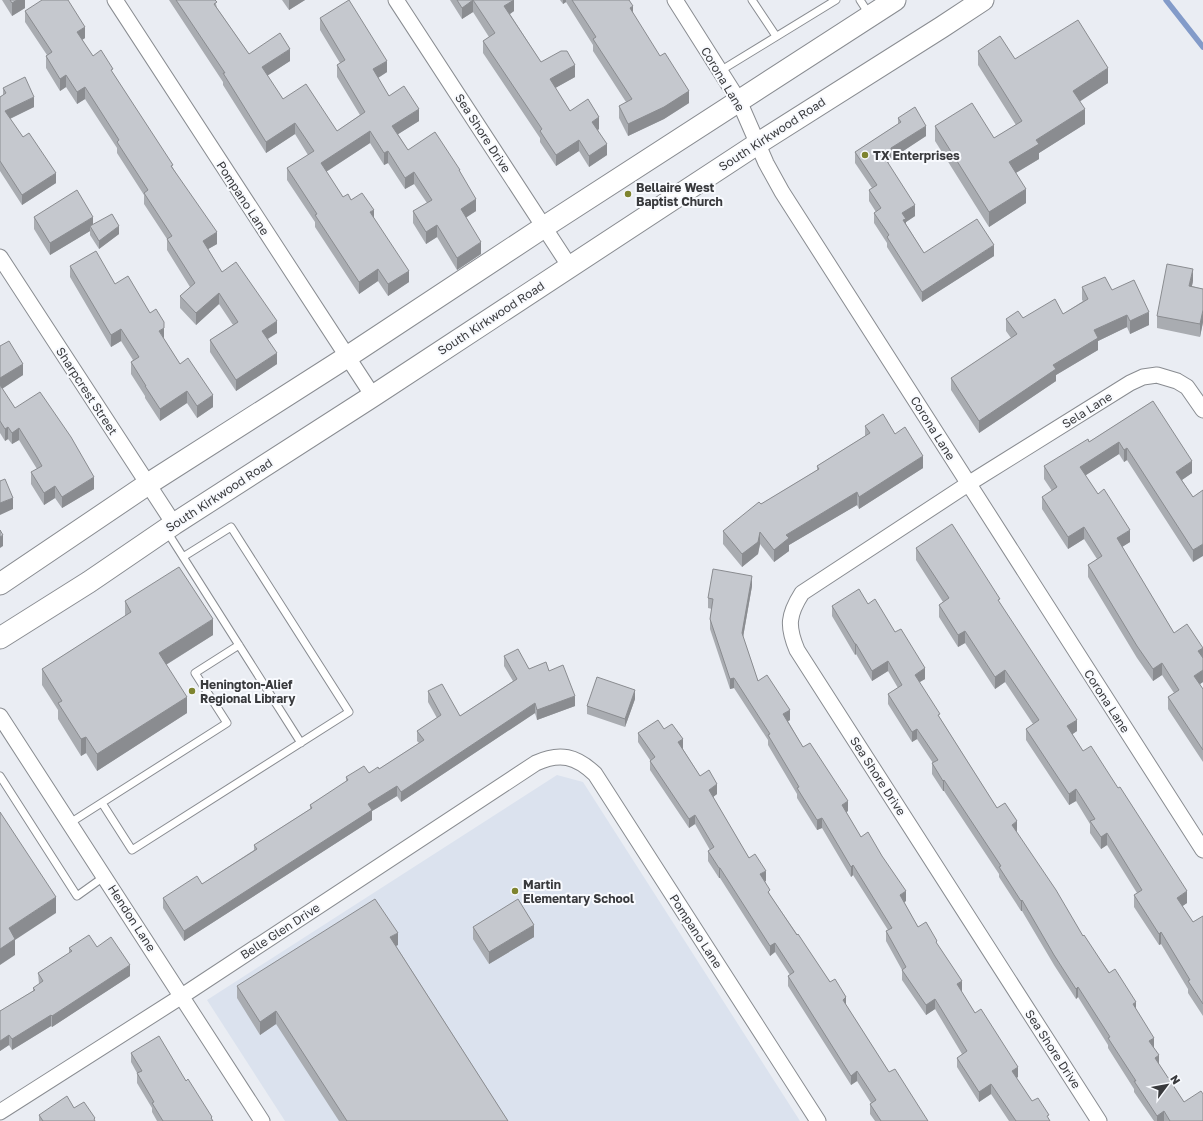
<svg xmlns="http://www.w3.org/2000/svg" width="1203" height="1121" viewBox="0 0 1203 1121" font-family="'Golos Text',sans-serif">
<style>
.built{fill:#dbe2ee}
.lines{fill:none;stroke-linecap:round;stroke-linejoin:round}
.stream{stroke:#839bc9;stroke-width:5.5}
.service-casing{stroke:#898c91;stroke-width:9}
.minor-casing{stroke:#898c91;stroke-width:17}
.secondary-casing{stroke:#898c91;stroke-width:23}
.service{stroke:#fff;stroke-width:7}
.minor{stroke:#fff;stroke-width:15}
.secondary{stroke:#fff;stroke-width:21}
.wall{fill:#a9acb1}
.shaded-wall{fill:#8a8c90}
.building{fill:#c5c8ce;stroke:#8a8c90}
.poi-dot{fill:#7e842f;stroke:#f8fafe;stroke-width:1.5}
.labels{text-anchor:middle;dominant-baseline:central;stroke-width:4;stroke-linejoin:round;paint-order:stroke}
.street-label{font-size:12px;fill:#393a3d;stroke:#f8fafe}
.poi-label{font-size:12px;font-weight:bold;fill:#393a3d;stroke:#f8fafe;text-anchor:start}
</style>
<rect width="100%" height="100%" fill="#eaedf3"/>
<path class="built" d="M557 775 583 782 800 1121H285L207 1000Z"/>
<g class="lines">
<path class="stream" d="M1166 0 1203 47"/>
<g class="service-casing">
<path id="service" d="M752 0 776 36
M860 0 869 14
M720 71 836 0
M166 530 301 743
M0 776 77 896 105 876
M102 803 132 850 349 712 231 527 183 557
M70 823 227 723 195 673 239 645"/>
</g>
<g class="minor-casing">
<path id="minor" d="M115 0 373 396
M396 0 570 267
M675 0 739 101 766 163 782 192 1203 850
M0 257 174 524
M0 716 262 1121
M0 1112 182 996 536 763C560 752 576 756 595 774L818 1121
M1099 1121 797 650C787 626 788 615 802 593L968 484 1130 383 1143 377 1157 375 1177 381 1187 387 1203 410"/>
</g>
<g class="secondary-casing">
<path id="secondary" d="M0 584 148 484 347 357 544 227 895 0
M0 638 89 582 174 524 373 396 757 144 942 27 983 0"/>
</g>
<use href="#service" class="service"/>
<use href="#minor" class="minor"/>
<use href="#secondary" class="secondary"/>
</g>
<path class="wall" d="M2 0H25V8L12 16Z
M169 0H215L217 8 249 54 290 61 267 76 283 99 337 131 360 115 337 77V65L340 63 320 30V18L387 72 378 78 389 96 419 121 398 134 408 150 460 172 476 211 466 217 481 254 457 270 437 237 426 244 413 223V211L427 203 414 184 405 189 388 163 384 165 370 143 326 172 343 197 351 200 374 218 409 282 388 296 378 281 359 294 315 227V222L287 180V168L308 155 295 134 266 153 223 85V82Z
M282 0H305L289 10Z
M450 0H514V11L510 14 541 62 575 77 555 88 570 111 599 129 598 130 607 155 589 167 579 151 556 166 540 142V138L483 53V41L489 37 473 12 462 19Z
M560 0H629L633 14 689 103 664 119 628 136 619 118V106L626 102 593 51V45L566 2 563 4Z
M25 11 85 38 82 40 93 56 113 73 173 168 217 244 208 249 222 272 277 333 268 339 277 364 236 391 210 352V340L233 325 219 304 196 325 180 308V296L190 287 167 250V239L144 204V195L117 153V148L85 99 77 104 66 87 60 91 46 68V56L47 55 25 22Z
M978 51 1108 83 1079 101 1085 124 1039 153V159L1016 173 1026 203 989 227 935 141V126L994 138 1016 125 978 65Z
M3 88 34 107 10 119 23 137 56 183 22 205 0 171V97L3 95Z
M898 118 926 136 891 159V160L888 163 915 216 906 222V224L924 253 994 256 922 302 887 247V243L874 223V213L876 212 869 201V190L872 188 855 163V152L898 124Z
M34 217 93 225 119 234 99 249 90 235V231L50 255 34 229Z
M70 266 115 284 164 339 180 364 213 407 197 418 187 403 160 421 145 398V396L131 374V362L133 360 121 341 111 347 70 277Z
M1193 281 1192 286 1203 289V322L1200 337 1157 328V316Z
M1082 287 1112 290 1149 325 1130 334 1127 327 1098 341V350L1056 375V381L979 433 951 390V378L1011 338 1006 331V319L1063 314 1083 301 1082 300Z
M0 346 23 375 2 389 15 408 94 489 62 508 55 498 44 505 31 484V472L37 469 19 440 12 444 8 439 5 441 0 433Z
M1153 401 1192 473 1182 480 1193 497 1203 490 1193 562 1127 460 1124 462 1119 454 1085 475 1130 542 1122 547 1174 633 1203 648V682L1200 684 1203 689V762L1168 709V697L1174 693 1162 675 1153 681 1137 658 1088 577V565L1097 559 1084 539 1068 549 1042 509V497L1052 491 1044 479V466L1089 442Z
M865 426 895 434 923 468 859 509 857 505 789 545V551L774 562 760 544 758 554 742 567 723 544V531L761 504 817 470V466L865 436Z
M916 548 1000 603 1077 731 1072 734 1083 751 1187 903 1182 906 1193 922 1203 916V1016L1188 993V989L1161 944 1159 945 1134 907V895L1137 893 1107 845 1101 849 1090 833V824L1076 801 1069 805 1026 740V729L1033 724 1005 682 995 689 965 643 958 647 939 617V605L943 602 916 560Z
M752 586 743 637 758 681 790 720 788 721 803 747 848 811 846 812 861 837 906 901 904 902 918 927 937 944 962 991H961L975 1013 1018 1077 1016 1078 1032 1101 1050 1121H1009L991 1094 979 1102 957 1067V1058L962 1054 935 1009 926 1015 902 980V970L886 941V931L888 930 853 875 851 877 822 828 817 830 797 798V794L768 745V740L734 688 730 689 710 629V619L712 609 708 608V598Z
M125 601 213 635 166 665 187 713 97 771 86 753 81 756 58 719V710L42 685V669L125 616Z
M868 604 895 632 925 679 919 682 940 718 997 808 1017 832H1016L1083 936 1136 1009 1154 1048 1159 1064 1184 1102 1203 1121H1154L1134 1092V1089L1108 1048V1045L1078 997 1076 999 1054 965 1022 911H1021L999 877V874L944 791H943L932 774V763H933L917 739 912 742 888 704V694L898 688 888 671 872 681 856 654 855 655 832 616V606Z
M504 656 529 669 549 671 575 706 537 720 535 713 401 802 397 796 372 811V820L184 941 163 908V898L202 884 254 850V845L310 809V805L346 782V777L369 773 379 769 419 743 417 741V731L437 718 428 702V691L460 716 513 681 504 666Z
M635 699 625 727 587 714V706Z
M664 729 683 749 700 776 717 794 713 797 749 858 766 881H765L770 895 846 1005 889 1072 928 1121H875L870 1114V1104L871 1103 857 1081 851 1085 788 986V976L790 975 775 952 770 956 720 878H719L708 861V851L710 850 695 824 689 828 650 770V760L638 742V733Z
M473 927 534 937 489 964 473 939Z
M398 945 396 946 508 1121H339L276 1024 260 1035 237 998V986Z
M97 947 130 976 52 1027 51 1026 12 1050 9 1045 0 1051V1011L33 991V988L39 984 38 973 69 953V948Z
M131 1053 186 1081 213 1121H157L152 1112V1108L137 1083V1073L131 1062Z
M74 1108 95 1121H39V1115Z"/>
<path class="shaded-wall" d="M17 0H25V8L12 16V3Z
M289 0H305L289 10Z
M473 0V12L462 19V8Z
M514 0V11L504 18V6Z
M563 0H566V2L563 4Z
M633 6V18L630 8Z
M85 27V38L77 43V32Z
M290 49V61L262 79V67Z
M387 61V72L373 81V69Z
M575 65V77L550 91V79Z
M1108 68V83L1073 106V91Z
M66 75V87L60 91V79Z
M85 87V99L77 104V92Z
M689 91V103L664 119 628 136V124Z
M34 97V107L5 121V111Z
M419 109V121L392 138V126Z
M1085 109V124L1039 153V159L1009 177V162L1036 140Z
M599 117V129L592 134V122Z
M295 123V134L266 153V142Z
M926 126V136L891 159V160L883 166V155L891 148Z
M370 131V143L321 175V163Z
M579 140V151L556 166V155Z
M607 144V155L589 167V156Z
M388 151V163L384 165V153Z
M414 172V184L405 189V178Z
M56 173V183L22 205V195Z
M1026 189V203L989 227V212Z
M476 199V211L461 221V209Z
M915 205V216L906 222V229L903 231 902 213Z
M374 210V222L370 212Z
M93 217V229L90 226V231L50 255V243Z
M437 225V237L426 244V232Z
M119 226V234L99 249V241Z
M217 232V244L203 252V241Z
M481 242V254L457 270V258Z
M994 245V256L922 302V292Z
M378 269V281L359 294V282Z
M1193 269V281L1189 298V286Z
M409 271V282L388 296V284Z
M219 293V304L196 325V313Z
M1203 310V322L1200 337V324Z
M1149 312V325L1130 334V321Z
M1127 315V327L1098 341V350L1056 375V381L979 433V421L1053 365 1094 330Z
M277 321V333L262 342V331Z
M164 328V339L159 331Z
M121 329V341L111 347V335Z
M277 353V364L236 391V380Z
M23 364V375L0 390V378Z
M187 391V403L160 421V409Z
M213 395V407L197 418V406Z
M8 427V439L5 441V429Z
M19 428V440L12 444V433Z
M1119 442V454L1080 479V467Z
M1127 448V460L1124 462V450Z
M923 456V468L859 509V497Z
M1192 461V473L1176 484V472Z
M94 477V489L62 508V497Z
M55 486V498L44 505V493Z
M857 492V505L789 545V551L774 562V550L786 535Z
M13 498V509L0 515V503Z
M1084 527V539L1068 549V537Z
M1130 530V542L1117 550V538Z
M760 532V544L758 554 742 567V554Z
M3 535V546L0 548V537Z
M1203 544V556L1193 562V550Z
M752 576V586L742 643V633Z
M213 619V635L159 669V653Z
M965 631V643L958 647V635Z
M855 644H856V654L855 655Z
M1203 648V660L1198 651Z
M888 661V671L872 681V671Z
M1162 663V675L1153 681V669Z
M925 668V679L915 685V675Z
M1005 670V682L995 689V677Z
M1203 670V682L1194 688V676Z
M734 678V688L730 689V679Z
M635 690V699L625 727V719Z
M575 696V706L537 720V710Z
M187 697V713L97 771V754Z
M535 703V713L401 802V792Z
M790 710V720L783 724V714Z
M1077 720V731L1067 738V726Z
M917 729V739L912 742V732Z
M86 737V753L81 756V739Z
M683 739V749L678 752V742Z
M944 780V791H943V781Z
M717 784V794L709 800V790Z
M397 786V796L372 811V820L184 941V931L368 804Z
M1076 789V801L1069 805V794Z
M848 801V811L842 815V805Z
M695 815V824L689 828V819Z
M822 818V828L817 830V820Z
M1017 821V832L1012 835V825Z
M1107 833V845L1101 849V837Z
M853 865V875L851 877V867Z
M719 868H720V878H719Z
M766 871V881L760 884V874Z
M906 891V901L900 905V895Z
M1187 891V903L1177 910V898Z
M56 897V913L15 940V955L0 965V949L9 928Z
M1022 900V911H1021V901Z
M534 925V937L489 964V952Z
M1161 932V944L1159 945V934Z
M398 933V945L390 949V937Z
M775 943V952L770 956V946Z
M130 965V976L52 1027V1016Z
M962 981V991L957 994V984Z
M1078 987V997L1076 999V989Z
M846 997V1007L843 1000Z
M935 999V1009L926 1015V1005Z
M1136 1002V1012L1133 1004Z
M276 1011V1024L260 1035V1022Z
M51 1015V1026L12 1050V1039Z
M9 1035V1045L0 1051V1041Z
M1154 1038V1048L1149 1051V1041Z
M1159 1055V1066L1155 1058Z
M1018 1067V1077L1012 1081V1071Z
M857 1071V1081L851 1085V1076Z
M991 1084V1094L979 1102V1092Z
M1164 1111V1121H1157V1116Z"/>
<path class="building" d="M10 0H17L12 3Z
M42 0H68L85 27 77 32 93 56 101 50 113 69 111 70 173 165 171 166 217 232 203 241 222 272 236 262 277 321 262 331 277 353 236 380 210 340 238 322 219 293 196 313 180 296 195 283 167 239 172 236 144 193 148 190 117 142 119 140 85 87 77 92 66 75 60 79 46 56 52 52 25 11Z
M176 0H215L217 2 214 4 249 54 280 33 290 49 262 67 283 99 306 84 337 131 365 112 337 65 345 60 320 18 349 0 387 61 373 69 389 96 404 86 419 109 392 126 408 150 435 132 460 170H459L476 199 461 209 481 242 457 258 437 225 426 232 413 211 432 200 414 172 405 178 388 151 384 153 370 131 321 163 343 197 348 194 351 200 362 193 374 210 370 212 409 271 388 284 378 269 359 282 315 215 317 214 287 168 314 151 295 123 266 142 223 73H225Z
M457 0H514L504 6 541 62 561 51H567L575 65 550 79 570 111 588 99 599 117 592 122 607 144 589 156 579 140 556 155 540 131 542 129 483 41 495 33 473 0 462 8Z
M572 0H629L633 6 630 8 660 56 665 53 689 91 664 107 628 124 619 106 632 99 593 39 596 37Z
M1078 20 1108 68 1073 91 1085 109 1036 140 1039 144 1009 162 1026 189 989 212 935 126 972 103 994 138 1022 121 978 51 1000 36 1015 59Z
M25 77 34 97 5 111 23 137 29 133 56 173 22 195 0 161V97L6 93 3 88Z
M915 107 926 126 891 148V150L883 155 915 205 902 213 906 219 903 220 924 253 977 219 994 245 922 292 887 237 889 235 874 213 881 208 869 190 877 185 855 152 901 122 898 118Z
M77 190 93 217 50 243 34 217Z
M112 214 119 226 99 241 90 226Z
M96 251 115 284 128 276 150 313 156 309 164 322V328L159 331 180 364 188 358 213 395 197 406 187 391 160 409 145 386H146L131 362 139 357 121 329 111 335 70 266Z
M1167 264 1193 269 1189 286 1203 289V310L1200 324 1157 316Z
M1105 277 1112 290 1134 280 1149 312 1130 321 1127 315 1094 330 1098 338 1053 365 1056 369 979 421 951 378 1017 334 1006 319 1018 311 1023 318 1055 299 1063 314 1088 299 1082 287Z
M9 341 23 364 0 378V346Z
M0 385 15 408 40 392 71 437 94 477 62 497 55 486 44 493 31 472 42 466 37 457 19 428 12 433 8 427 5 429 0 421Z
M1153 401 1192 461 1176 472 1193 497 1203 490V544L1193 550 1127 448 1124 450 1119 442 1080 467 1098 494 1104 489 1130 530 1117 538 1174 633 1187 624 1203 648 1198 651 1203 658V670L1194 676 1203 689V750L1168 697 1179 690 1162 663 1153 669 1137 646 1088 565 1102 556 1084 527 1068 537 1042 497 1057 487 1044 466 1088 439 1089 442Z
M883 414 895 434 905 427 923 456 859 497 857 492 786 535 789 538 774 550 760 532 758 542 742 554 723 531 759 502 761 504 819 469 817 466 870 433 865 426Z
M5 479 13 498 0 503V481Z
M952 524 1000 599 998 600 1077 720 1067 726 1083 751 1091 746 1118 788 1120 787 1187 891 1177 898 1193 922 1203 916V1004L1188 981 1190 980 1161 932 1159 934 1134 895 1142 890 1107 833 1101 837 1090 821 1095 819 1076 789 1069 794 1026 729 1039 720 1005 670 995 677 965 631 958 635 939 605 949 598 916 548Z
M0 530 3 535 0 537Z
M179 567 213 619 159 653 187 697 97 754 86 737 81 739 58 703 62 701 42 669 131 612 125 601Z
M713 569 752 576 742 633 758 681 767 675 790 710 783 714 803 747 810 743 848 801 842 805 861 837 868 832 882 856 906 891 900 895 918 927 926 922 937 941 936 942 962 981 957 984 975 1013 981 1009 1018 1067 1012 1071 1032 1101 1038 1098 1049 1115 1047 1116 1050 1121H1016L991 1084 979 1092 957 1058 967 1051 935 999 926 1005 902 970 906 967 886 931 892 928 853 865 851 867 822 818 817 820 797 788 799 787 768 735 770 734 734 678 730 679 710 619 713 599 708 598Z
M859 589 868 604 875 599 895 632 901 629 925 668 915 675 940 714 938 715 997 808 1005 803 1017 821 1012 825 1056 890 1083 936 1084 935 1109 973 1115 969 1136 1002 1133 1004 1154 1038 1149 1041 1159 1055 1155 1058 1184 1102 1201 1091 1203 1094V1121H1170L1164 1111 1157 1116 1134 1081H1136L1108 1038 1110 1037 1078 987 1076 989 1054 955 1022 900 1021 901 999 867 1001 866 944 780 943 781 932 763 938 760 917 729 912 732 888 694 902 685 888 661 872 671 856 644H855L832 606Z
M518 649 529 669 546 662 549 671 563 665 575 696 537 710 535 703 401 792 397 786 368 804 372 810 184 931 163 898 197 876 202 884 257 849 254 845 312 808 310 805 348 780 346 777 364 766 369 773 378 767 379 769 424 740 417 731 441 715 428 691 442 684 460 716 517 679 504 656Z
M597 677 635 690 625 719 587 706Z
M658 720 664 729 672 724 683 739 678 742 700 776 709 770 717 784 709 790 749 858 755 854 766 871 760 874 770 890 768 892 797 935 798 934 830 982 835 979 846 997 843 1000 889 1072 895 1069 928 1121H881L870 1104 876 1100 857 1071 851 1076 788 976 794 972 775 943 770 946 720 868H719L708 851 714 847 695 815 689 819 650 761 655 757 638 733Z
M0 812 56 897 9 928 15 939 0 949Z
M375 899 398 933 390 937 508 1121H347L276 1011 260 1022 237 986Z
M518 899 534 925 489 952 473 927Z
M89 935 97 947 111 937 130 965 52 1016 51 1015 12 1039 9 1035 0 1041V1011L35 990 33 988 43 981 38 973 72 951 69 948Z
M159 1036 186 1081 188 1079 212 1117 211 1118 213 1121H163L152 1103 154 1102 137 1073 142 1071 131 1053Z
M67 1096 74 1108 84 1102 95 1118 94 1119 95 1121H43L39 1115Z"/>
<g class="poi-dot">
<circle cx="865" cy="155" r="4"/>
<circle cx="628" cy="194" r="4"/>
<circle cx="192" cy="691" r="4"/>
<circle cx="515" cy="891" r="4"/>
</g>
<g class="labels">
<g class="street-label">
<text transform="translate(723 79) rotate(59)">Corona Lane</text>
<text transform="translate(483 133) rotate(57)">Sea Shore Drive</text>
<text transform="translate(772 134) rotate(-33)">South Kirkwood Road</text>
<text transform="translate(243 198) rotate(57)">Pompano Lane</text>
<text transform="translate(491 318) rotate(-33)">South Kirkwood Road</text>
<text transform="translate(87 391) rotate(57)">Sharpcrest Street</text>
<text transform="translate(1087 410) rotate(-32)">Sela Lane</text>
<text transform="translate(933 428) rotate(58)">Corona Lane</text>
<text transform="translate(219 495) rotate(-33)">South Kirkwood Road</text>
<text transform="translate(1107 701) rotate(57)">Corona Lane</text>
<text transform="translate(878 776) rotate(57)">Sea Shore Drive</text>
<text transform="translate(132 918) rotate(57)">Hendon Lane</text>
<text transform="translate(280 931) rotate(-33)">Belle Glen Drive</text>
<text transform="translate(696 931) rotate(57)">Pompano Lane</text>
<text transform="translate(1053 1049) rotate(57)">Sea Shore Drive</text>
</g>
<g class="poi-label">
<text x="873" y="155">TX Enterprises</text>
<text x="636" y="187">Bellaire West<tspan x="636" dy="14">Baptist Church</tspan></text>
<text x="200" y="684">Henington-Alief<tspan x="200" dy="14">Regional Library</tspan></text>
<text x="523" y="884">Martin<tspan x="523" dy="14">Elementary School</tspan></text>
</g>
</g>
<g transform="translate(1167 1085) rotate(58)" stroke="#f8fafe" stroke-width="3" paint-order="stroke">
<path d="M0-3L7 15L0 10L-7 15Z" fill="#393a3d"/>
<text y="-6" font-size="11" font-weight="bold" text-anchor="middle" fill="#393a3d">N</text>
</g>
</svg>
